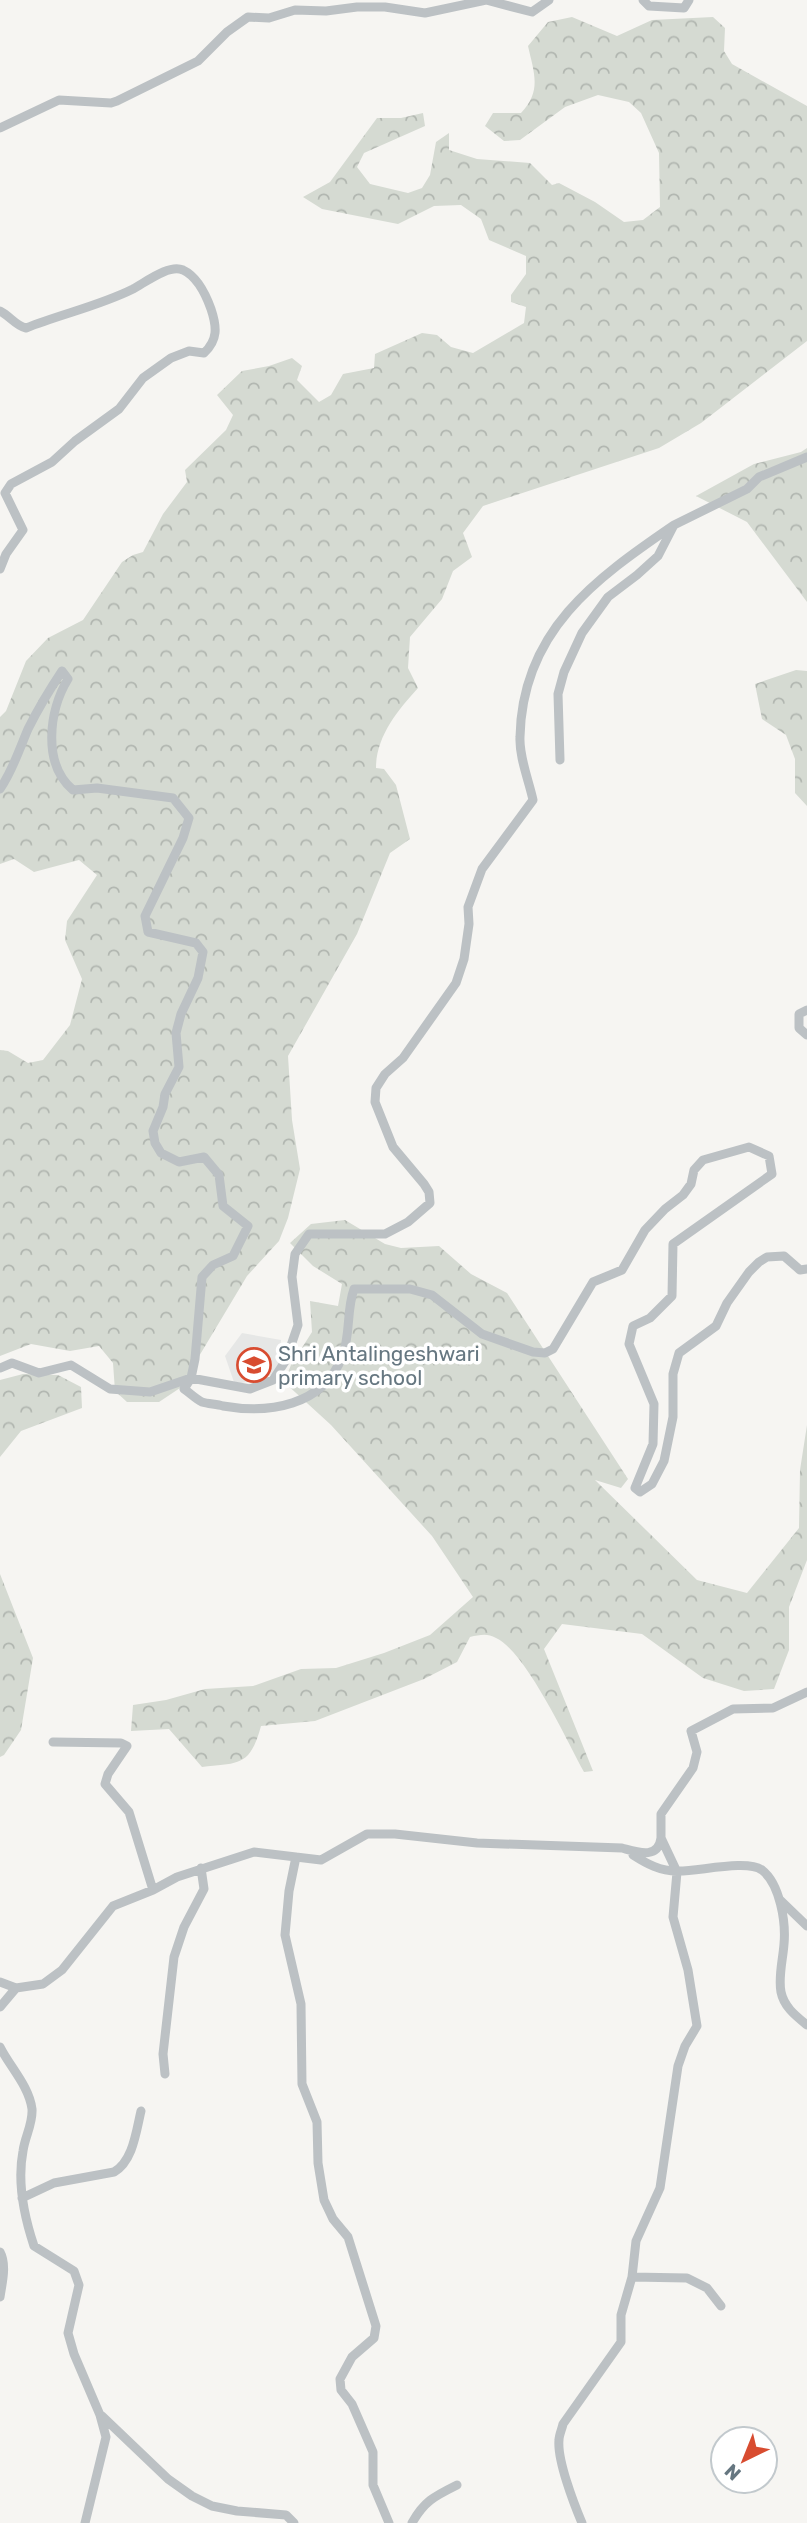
<svg xmlns="http://www.w3.org/2000/svg" width="807" height="2523" viewBox="0 0 807 2523" font-family="Rubik,sans-serif">
<style>
.built{fill:#e6e7e6}
.forest{fill:url(#forest-crowns)}
.lines{fill:none;stroke-linecap:round;stroke-linejoin:round}
.street{stroke:#bcc1c4;stroke-width:9}
.labels{text-anchor:middle;dominant-baseline:central;stroke-width:7;stroke-linejoin:round;paint-order:stroke}
.poi-label{font-size:21px;fill:#667781;stroke:#fff;text-anchor:start}
</style>
<defs>
<pattern id="forest-crowns" width="20" height="18" patternUnits="userSpaceOnUse" patternTransform="scale(1.75)"><rect width="20" height="18" fill="#d5dad2"/><path d="M2 6a3 3 0 1 1 6 0M12 15a3 3 0 1 1 6 0" fill="none" stroke="#b1b6b0"/></pattern>
</defs>
<rect width="100%" height="100%" fill="#f6f5f2"/>
<path class="built" d="M242 1333 281 1340 278 1373 235 1385 225 1356Z"/>
<path class="forest" d="M572 17 617 36 652 20 713 17 725 28 724 51 732 64 807 106V341L701 423 659 448 483 506 463 533 472 557 453 571 442 599 410 637 408 668 418 688C397 711 376 737 376 768L384 769 396 785 410 839 390 853 357 934 288 1056 292 1120 300 1169 288 1218 279 1241 247 1276 180 1388 159 1402H127L115 1391 113 1363 99 1346 70 1351 31 1344 0 1356V1050L8 1051 28 1063 43 1060 70 1025 82 979 65 940 67 921 97 875 79 860 34 872 14 859 0 864V717L6 711 26 661 48 638 83 620 122 562 133 555 143 552 163 514 187 482 185 470 226 430 233 415 217 395 242 371 269 366 292 358 302 366 297 380 319 402 331 395 343 374 374 368 375 354 422 333 437 335 451 347 473 353 524 323 526 307 511 302V295L526 274V256L489 240 481 219 461 205 434 206 398 224 322 209 303 197 330 182 377 118H401L423 113 425 126 364 153 357 167 370 184 408 193 422 188 430 175 436 142 449 133V150L477 159 530 163 552 185 559 183 595 202 624 222 643 220 660 207 659 153 641 113 629 102 598 95 565 107 520 140 504 141 485 126 493 113H521C542 91 534 73 528 46L548 22Z
M807 448V602L747 522 696 496 754 464 801 452Z
M796 670 807 671V806L795 793V759L786 735 762 719 755 684Z
M345 1220 385 1244 401 1248 439 1246 471 1274 507 1293 628 1479 621 1488 595 1480 697 1580 747 1593 799 1528 800 1470 807 1425V1560L789 1607V1650L774 1689 744 1691 703 1678 642 1634 562 1624 544 1649 593 1771 584 1772C567 1741 526 1652 496 1638 487 1633 480 1635 470 1637L457 1662 424 1679 315 1721 261 1726C250 1766 240 1763 202 1767L169 1729 131 1731 133 1705 166 1700 205 1689 253 1686 301 1669 336 1668 384 1653 430 1635 473 1597 432 1536 331 1425 284 1382 291 1365 312 1332 310 1301 338 1306 342 1284 313 1266 290 1243 311 1224Z
M23 1374 58 1375 81 1387 82 1408 21 1431 0 1457V1380Z
M0 1574 33 1658 21 1730 4 1755 0 1757Z"/>
<g class="lines">
<path class="street" d="M643 0 649 6 684 8 689 0
M0 128 59 100 111 103 117 101 198 61 227 32 248 17 269 18 295 10 326 11 357 7H385L425 13 486 0 532 12 549 0
M0 311C10 316 16 326 26 328 61 314 99 306 133 289 146 282 169 264 183 270 198 277 206 295 211 309 217 327 218 340 204 353L189 351 171 358 143 378 119 409 75 441 52 462 11 484 5 493 23 530 6 554 0 569
M674 525 747 489 759 477 807 457
M560 760 558 694 564 672 582 633 608 597 637 575 658 556 674 525C595 579 522 631 520 737 519 757 529 781 533 800L482 869 468 907 469 924 464 959 456 983 403 1058 385 1074 376 1088 375 1102 393 1147 424 1184 429 1192 430 1203 408 1222 385 1234H309L295 1254 292 1277 298 1325 286 1360 273 1380 250 1389 191 1378 184 1389C190 1393 196 1399 202 1402 208 1404 217 1404 223 1406 269 1414 323 1406 342 1357 351 1335 346 1311 354 1289H410L432 1295 482 1334 533 1352 545 1353 553 1349 593 1282 622 1270 645 1230 665 1209 683 1195 691 1184 694 1170 703 1160 749 1147 769 1156 772 1174 673 1244 672 1296 650 1318 633 1326 629 1344 654 1404 653 1444 635 1488 640 1492 652 1484 664 1461 673 1417V1374L679 1353 716 1326 727 1303 749 1272 759 1262 767 1257 784 1256 800 1270 807 1269
M0 789C13 770 19 750 28 729 38 709 50 689 62 671L68 679C49 710 42 764 73 790L97 788 173 798 189 818 183 838 145 916 148 932 196 943 203 952 198 978 181 1014 176 1033 179 1067 165 1094 163 1107 153 1131 155 1143 161 1153 179 1162 204 1157 219 1175 223 1206 248 1226 233 1256 213 1265 202 1277 195 1359 191 1378 150 1392 110 1389 71 1365 39 1373 12 1363 0 1368
M807 1010 799 1014V1028L807 1035
M53 1742 121 1743 127 1746 108 1774 105 1784 129 1812 153 1890
M633 1855C647 1864 660 1871 677 1871 696 1872 747 1859 762 1870 780 1884 786 1922 784 1944 783 1959 778 1977 781 1992 784 2007 796 2016 807 2025
M296 1857 289 1891 285 1935 301 2004 302 2084 317 2122 318 2163 324 2200 333 2219 348 2237 376 2326 374 2338 352 2357 340 2379 341 2390 352 2404 373 2452V2485L389 2523
M779 1899 807 1926
M0 1982 16 1988 43 1984 62 1970 113 1906 153 1890 177 1877 254 1852 321 1860 367 1834H395L477 1843 622 1848C637 1852 658 1860 661 1838
M0 2007 16 1988
M0 2047C10 2067 29 2086 32 2109 33 2124 25 2136 23 2151 17 2182 24 2216 34 2246L74 2271 79 2285 68 2333 74 2354 100 2415 106 2437 85 2523
M165 2074 163 2054 174 1957 184 1927 204 1889 201 1868
M22 2198 54 2183 114 2172C133 2161 136 2132 141 2111
M0 2252C7 2265 2 2283 0 2297
M632 2277 687 2278 707 2288 721 2306
M102 2416 168 2479 192 2496 212 2506 237 2511 286 2515 294 2523
M412 2523C424 2501 435 2496 457 2485
M582 2523C574 2504 557 2460 559 2440 559 2435 562 2429 563 2424L621 2342V2315L632 2277 636 2241 660 2188 678 2066 685 2046 697 2026 688 1970 673 1917 677 1872 661 1838V1814L693 1768 697 1752 691 1731 733 1709 773 1708 807 1692"/>
</g>
<defs>
<g id="school-ring" transform="scale(1.75)"><circle r="9.5" fill="#fff" stroke="#d84c30" stroke-width="1.5"/><path d="M0-5L7-2L0 1L-7-2ZM-4 1L0 2.5L4 1V4Q0 6-4 4Z" fill="#d84c30"/></g>
</defs>
<g fill-rule="evenodd">
<use href="#school-ring" x="254" y="1365"/>
</g>
<g class="labels">
<g class="poi-label">
<text x="278" y="1353">Shri Antalingeshwari<tspan x="278" dy="24">primary school</tspan></text>
</g>
</g>
<g transform="translate(744 2460) rotate(223)"><circle r="33" fill="#ffffff" stroke="#c2c9cd" stroke-width="2"/>
<path d="M0-5L12 26L0 18L-12 26Z" fill="#d84c30"/>
<text y="-10" font-size="19" font-weight="bold" text-anchor="middle" fill="#667781">N</text>
</g>
</svg>
